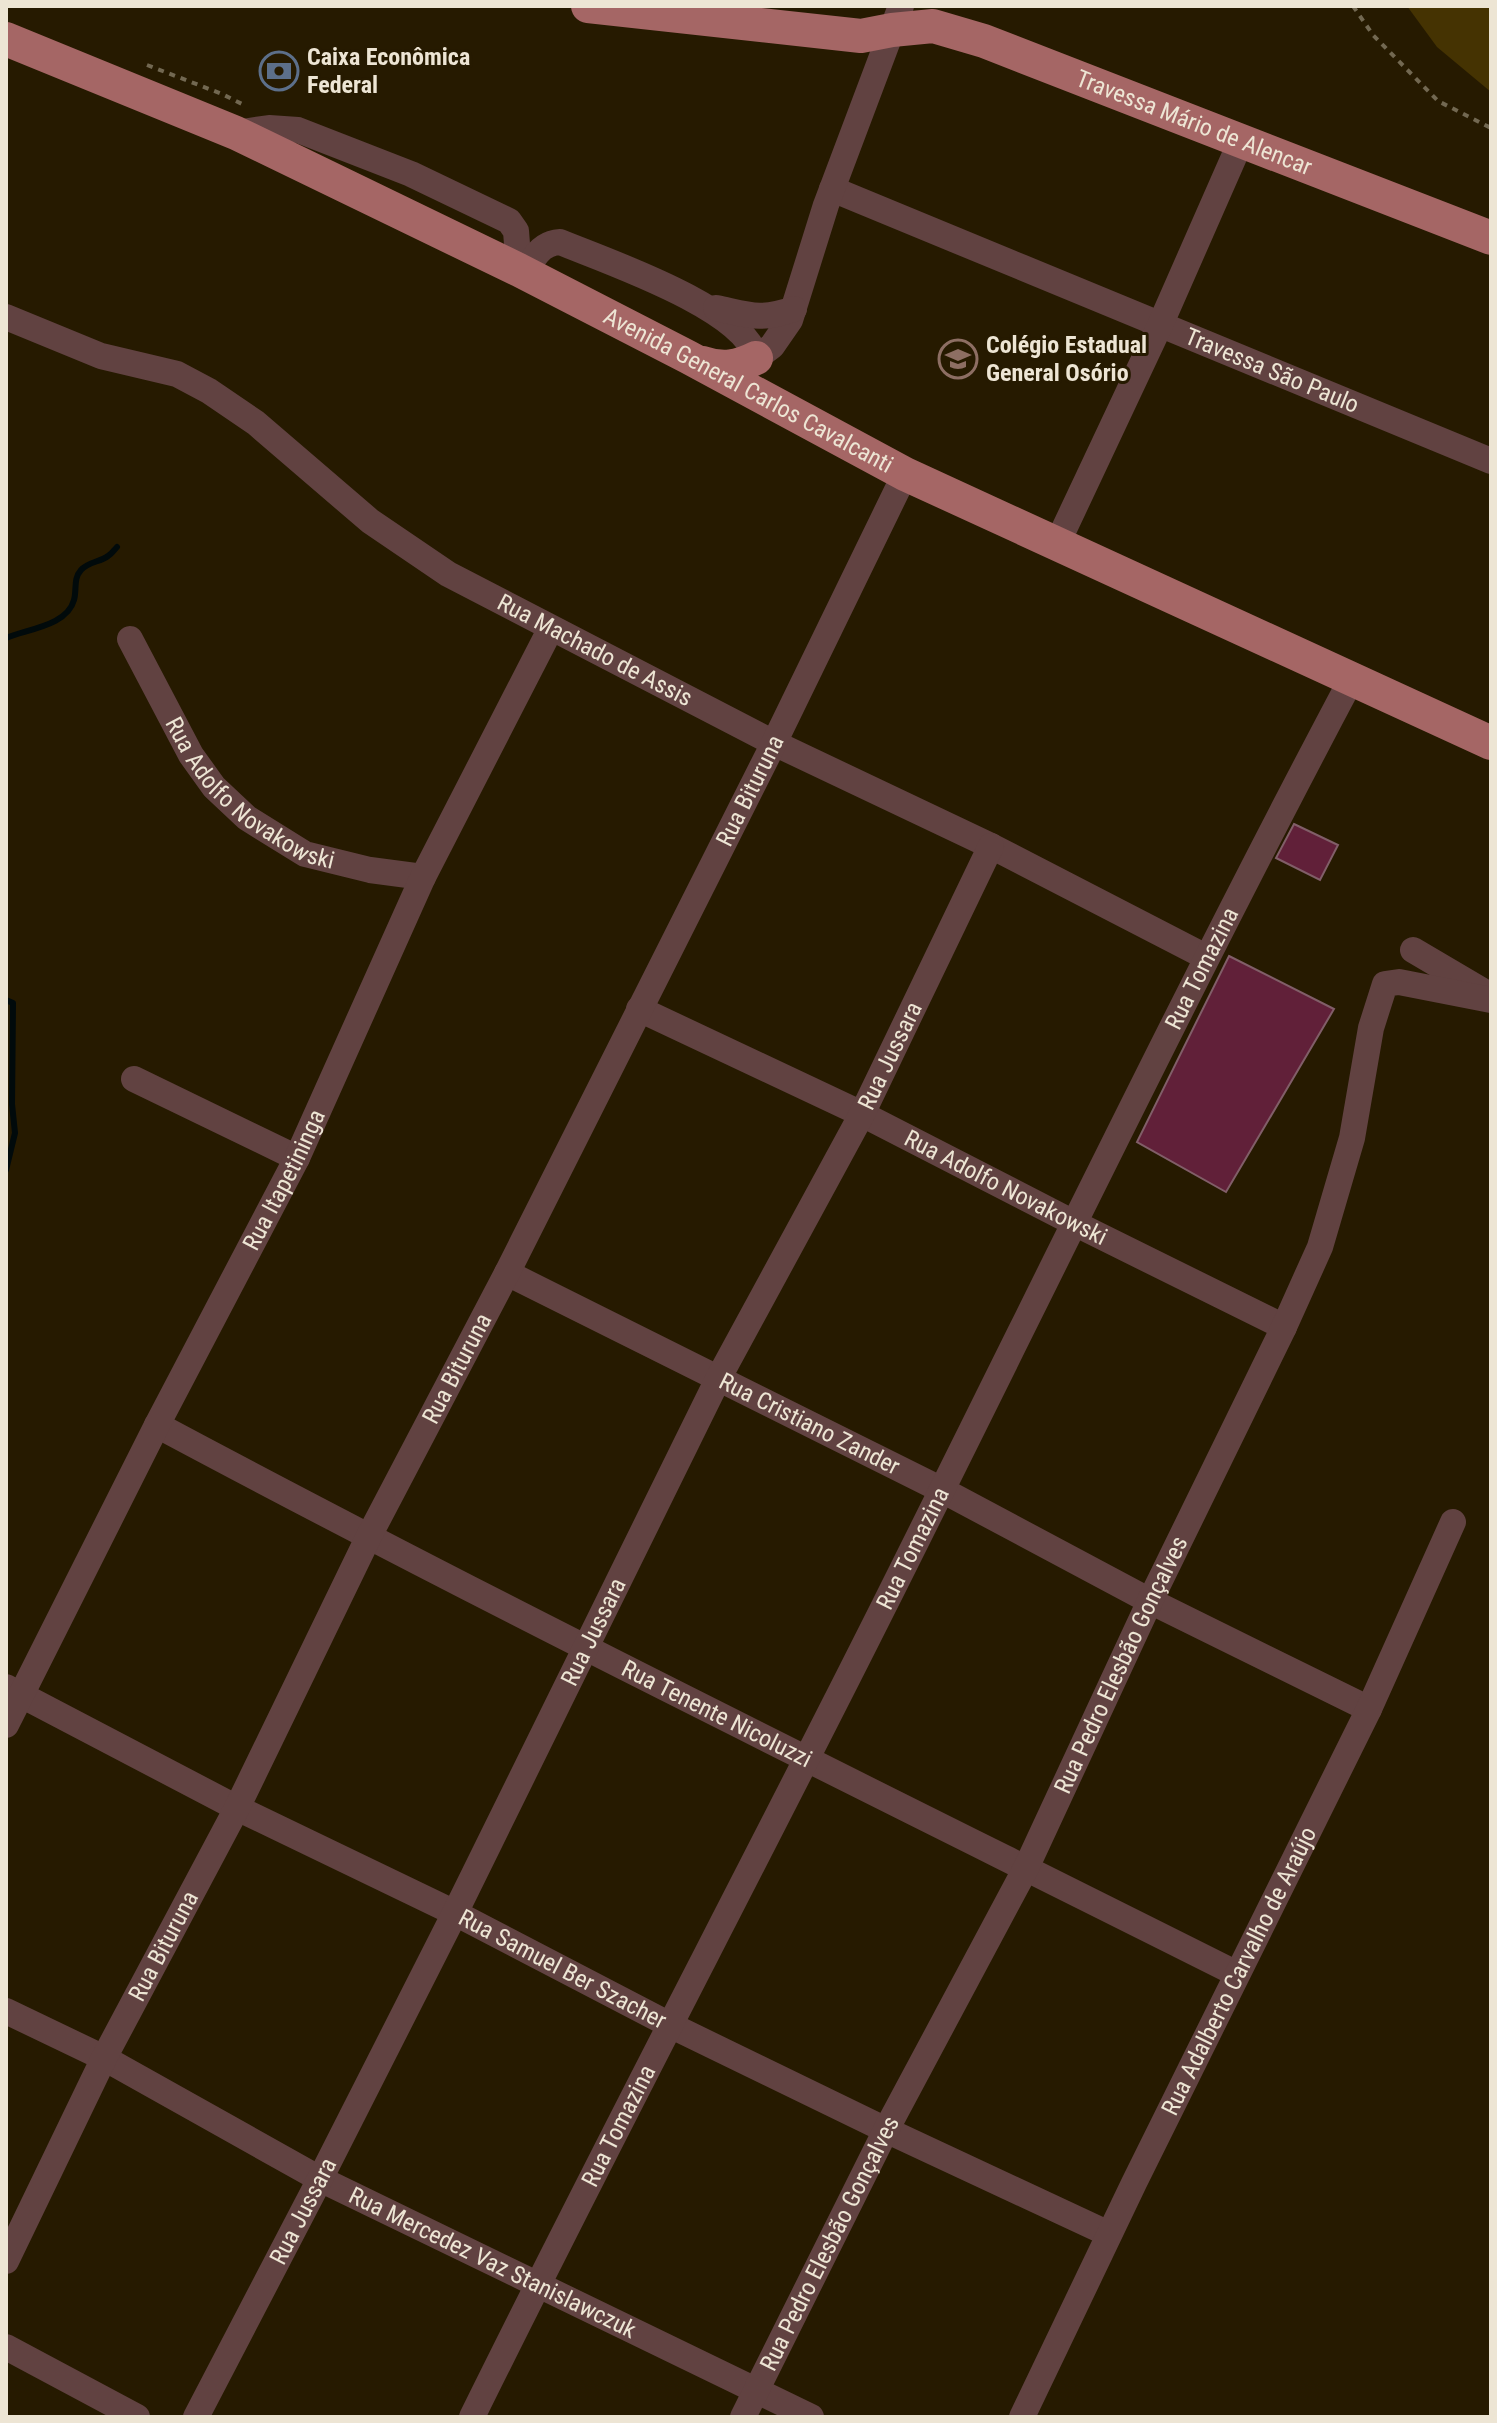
<svg xmlns="http://www.w3.org/2000/svg" width="1497" height="2423" viewBox="0 0 1497 2423" font-family="'Roboto Condensed',sans-serif">
<style>
.green{fill:#453302}
.lines{fill:none;stroke-linecap:round;stroke-linejoin:round}
.stream{stroke:#010a0b;stroke-width:6}
.building{fill:#612039;stroke:#815e68;stroke-width:2}
.path{stroke:#726851;stroke-width:4;stroke-dasharray:6 6;stroke-linecap:butt}
.minor{stroke:#614241;stroke-width:26}
.major{stroke:#a56665;stroke-width:34}
.labels{text-anchor:middle;dominant-baseline:central;stroke-width:6;stroke-linejoin:round;paint-order:stroke}
.poi-label{font-size:24px;font-weight:bold;fill:#ede5d4;stroke:#261a00;text-anchor:start}
.street-label{font-size:24px;fill:#ede5d4;stroke:#261a00}
</style>
<rect width="100%" height="100%" fill="#261a00"/>
<path class="green" d="M1407 6H1491V92L1437 47Z"/>
<g class="lines">
<path class="stream" d="M6 638C27 629 67 626 74 600 77 589 73 579 81 570 88 562 100 562 108 556 112 554 114 550 117 547
M6 1000 13 1003 12 1104 15 1133 6 1170"/>
</g>
<path class="building" d="M1294 824 1338 845 1320 880 1276 858Z
M1229 956 1334 1009 1226 1192 1137 1142Z"/>
<g class="lines">
<path class="path" d="M1353 6 1373 35 1438 101 1491 128
M147 65 222 94 242 104"/>
<g class="minor">
<path d="M236 133 269 128 298 130 411 174 509 221 516 231 519 270"/>
<path id="s1" d="M832 189 1491 461"/>
<path d="M526 274C532 258 541 243 560 242 606 261 745 308 756 358L772 346 790 320 826 205 901 6"/>
<path d="M716 308C749 315 760 321 794 309"/>
<path id="s2" d="M6 317 101 356 177 374 209 391 256 423 370 521 448 574 774 743 991 846 1206 957"/>
<path d="M1057 544 1161 323 1241 141"/>
<path id="s3" d="M130 639 191 755 214 787 247 818 305 854 370 870 423 877"/>
<path d="M1413 950 1486 993"/>
<path id="s4" d="M639 1009 862 1114 1074 1223 1284 1327"/>
<path d="M134 1079 297 1158"/>
<path id="s5" d="M507 1273 942 1490 1150 1601 1369 1709"/>
<path id="s6" d="M157 1425C514 1616 876 1793 1237 1974"/>
<path id="s7" d="M6 1687 237 1808 455 1913 672 2026 886 2130 1109 2234"/>
<path id="s8" d="M6 1725 157 1425 297 1158 423 877 551 628"/>
<path id="s9" d="M6 2011 104 2058 320 2179 811 2417"/>
<path id="s10" d="M6 2261 104 2058 237 1808 368 1538 507 1273 774 743 905 474"/>
<path d="M6 2347 137 2417"/>
<path id="s11" d="M196 2417 320 2179 455 1913 718 1379 862 1114 991 846"/>
<path id="s12" d="M472 2417C606 2145 748 1877 884 1606 1039 1297 1189 985 1351 680"/>
<path id="s13" d="M743 2417 886 2130 1026 1868 1150 1601 1284 1327 1320 1247 1352 1138 1371 1028 1385 984 1399 982 1491 1000"/>
<path id="s14" d="M1022 2417 1134 2183 1369 1709 1453 1522"/>
</g>
<g class="major">
<path id="s15" d="M588 6 861 36 892 30 933 26 984 41 1491 238"/>
<path id="s16" d="M6 39 236 133 519 270 688 357 905 474 1491 743"/>
<path d="M703 363C723 370 738 367 756 358"/>
</g>
</g>
<defs>
<g id="bank-ring" transform="scale(2)"><circle r="9.5" fill="#261a00" stroke="#5c6f8a" stroke-width="1.5"/><path d="M-6-4H6V4H-6ZM0-2.3a2.3 2.3 0 1 0 0 4.6a2.3 2.3 0 1 0 0-4.6Z" fill="#5c6f8a"/></g>
<g id="university-ring" transform="scale(2)"><circle r="9.5" fill="#261a00" stroke="#8d6e63" stroke-width="1.5"/><path d="M0-5L7-2L0 1L-7-2ZM-4 1L0 2.5L4 1V4Q0 6-4 4Z" fill="#8d6e63"/></g>
</defs>
<g fill-rule="evenodd">
<use href="#bank-ring" x="279" y="71"/>
<use href="#university-ring" x="958" y="359"/>
</g>
<g class="labels">
<g class="poi-label">
<text x="307" y="57">Caixa Econômica<tspan x="307" dy="28">Federal</tspan></text>
<text x="986" y="345">Colégio Estadual<tspan x="986" dy="28">General Osório</tspan></text>
</g>
<g class="street-label">
<text stroke="none"><textPath href="#s15" startOffset="626">Travessa Mário de Alencar</textPath></text>
<text stroke="none"><textPath href="#s1" startOffset="476">Travessa São Paulo</textPath></text>
<text stroke="none"><textPath href="#s16" startOffset="822">Avenida General Carlos Cavalcanti</textPath></text>
<text stroke="none"><textPath href="#s2" startOffset="684">Rua Machado de Assis</textPath></text>
<text stroke="none"><textPath href="#s3" startOffset="202">Rua Adolfo Novakowski</textPath></text>
<text stroke="none"><textPath href="#s10" startOffset="1648">Rua Bituruna</textPath></text>
<text stroke="none"><textPath href="#s12" startOffset="1622">Rua Tomazina</textPath></text>
<text stroke="none"><textPath href="#s11" startOffset="1528">Rua Jussara</textPath></text>
<text stroke="none"><textPath href="#s8" startOffset="612">Rua Itapetininga</textPath></text>
<text stroke="none"><textPath href="#s4" startOffset="408">Rua Adolfo Novakowski</textPath></text>
<text stroke="none"><textPath href="#s10" startOffset="1000">Rua Bituruna</textPath></text>
<text stroke="none"><textPath href="#s5" startOffset="338">Rua Cristiano Zander</textPath></text>
<text stroke="none"><textPath href="#s12" startOffset="974">Rua Tomazina</textPath></text>
<text stroke="none"><textPath href="#s11" startOffset="880">Rua Jussara</textPath></text>
<text stroke="none"><textPath href="#s13" startOffset="842">Rua Pedro Elesbão Gonçalves</textPath></text>
<text stroke="none"><textPath href="#s6" startOffset="630">Rua Tenente Nicoluzzi</textPath></text>
<text stroke="none"><textPath href="#s10" startOffset="352">Rua Bituruna</textPath></text>
<text stroke="none"><textPath href="#s7" startOffset="624">Rua Samuel Ber Szacher</textPath></text>
<text stroke="none"><textPath href="#s14" startOffset="496">Rua Adalberto Carvalho de Araújo</textPath></text>
<text stroke="none"><textPath href="#s12" startOffset="326">Rua Tomazina</textPath></text>
<text stroke="none"><textPath href="#s11" startOffset="232">Rua Jussara</textPath></text>
<text stroke="none"><textPath href="#s13" startOffset="194">Rua Pedro Elesbão Gonçalves</textPath></text>
<text stroke="none"><textPath href="#s9" startOffset="548">Rua Mercedez Vaz Stanislawczuk</textPath></text>
</g>
</g>
<rect width="1497" height="2423" fill="none" stroke="#ede5d4" stroke-width="16"/>
</svg>
